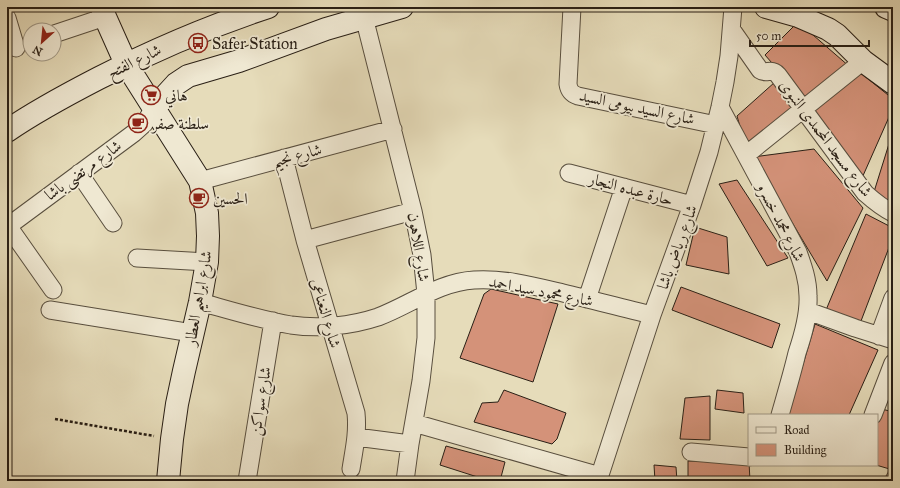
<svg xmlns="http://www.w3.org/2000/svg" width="900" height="488" viewBox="0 0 900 488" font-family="'IM FELL Great Primer',Amiri,serif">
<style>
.building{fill:#d49279;stroke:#291f15}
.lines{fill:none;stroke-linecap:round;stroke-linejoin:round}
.lane-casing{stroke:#584e3e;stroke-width:11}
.street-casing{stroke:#584e3e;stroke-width:19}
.secondary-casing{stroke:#291f15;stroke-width:24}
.path{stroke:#291f15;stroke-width:2.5;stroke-dasharray:3 2;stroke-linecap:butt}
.lane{stroke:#efe8d2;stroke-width:9}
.street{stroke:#efe8d2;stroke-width:17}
.secondary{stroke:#efe8d2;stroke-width:22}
.labels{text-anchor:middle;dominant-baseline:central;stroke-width:3.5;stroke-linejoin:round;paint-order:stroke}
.poi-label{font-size:16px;fill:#291f15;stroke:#efe8d2;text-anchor:start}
.street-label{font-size:16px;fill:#291f15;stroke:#efe8d2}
</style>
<rect width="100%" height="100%" fill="#e6dcba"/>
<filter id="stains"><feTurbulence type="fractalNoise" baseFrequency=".005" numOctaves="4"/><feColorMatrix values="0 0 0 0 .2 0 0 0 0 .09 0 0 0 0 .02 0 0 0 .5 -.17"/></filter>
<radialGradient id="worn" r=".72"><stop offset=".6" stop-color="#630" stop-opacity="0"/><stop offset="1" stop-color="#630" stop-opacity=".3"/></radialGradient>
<path class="building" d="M798 22 850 67 805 101 765 55Z
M857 70 893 99V108L862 178 809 113Z
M775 82 798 107 745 144 737 116Z
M893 131V203L873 195Z
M814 149 863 208 827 281 753 157Z
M737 180 788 258 767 266 719 184Z
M866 214 893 228V237L861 321 826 310Z
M695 227 727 237 729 274 686 265Z
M681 287 780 324 772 348 672 310Z
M491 289 558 304 533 382 460 358 484 294Z
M815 324 878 350 849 415H788Z
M504 390 566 413 557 439 552 444 474 422 482 403 498 402Z
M717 390 743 393 744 413 715 409Z
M710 396V440L680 439 685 398Z
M882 409 893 412V470L876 465H877V421Z
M446 446 505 462 500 481H490L440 465Z
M688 461 749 462 750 481H688Z
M654 465 676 467 677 481H655Z"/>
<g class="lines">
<g class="lane-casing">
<path id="lane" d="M889 481 893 474"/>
</g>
<g class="street-casing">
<path id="street" d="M572 7 568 84C569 91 572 94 578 96L716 125
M364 17 413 211 422 255 426 294V338L421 381 410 444 405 481
M7 18 16 48
M732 30 760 70C767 75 771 67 778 75L865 193C874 201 882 208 893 213
M54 34 105 17
M720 107 798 252C803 266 808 280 808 296 809 315 803 335 797 353 792 374 786 394 780 415
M746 155 863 61
M284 158 305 240 356 413C358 433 354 450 351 469
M79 173 113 223
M569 173 692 205
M200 181 393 129
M8 226 53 290
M7 227 134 133 144 124 154 108
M305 240 413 211
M137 258 207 262
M587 299 624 187
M200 302C229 310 261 320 291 325 319 329 351 326 378 317 410 305 439 282 474 280 504 278 534 286 563 293 593 300 622 308 652 315
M50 310 192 333
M808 311 855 328 893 340
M879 336 893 298
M873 415 893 363
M414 423 600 476
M356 437 410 444
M691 452 749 457
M247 481 273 321
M598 481 652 315 692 205 709 152 720 107 725 82 729 56 733 7"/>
</g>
<g class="secondary-casing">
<path id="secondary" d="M102 7 105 17 126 64 200 181 207 213 208 236 207 262 200 302 184 371 177 404 172 439 168 481
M766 7 798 16 828 29 837 35 863 61 893 83
M886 7 893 10
M154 108 176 84 188 76 239 61 326 29 402 7
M7 131C36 111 68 94 99 78 154 50 210 26 268 7"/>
</g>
<path class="path" d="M55 419 154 436"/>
<use href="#lane" class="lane"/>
<use href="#street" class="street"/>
<use href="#secondary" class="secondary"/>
</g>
<defs>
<g id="bus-ring" transform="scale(1)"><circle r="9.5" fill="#efe8d2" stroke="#8f2418" stroke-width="1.5"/><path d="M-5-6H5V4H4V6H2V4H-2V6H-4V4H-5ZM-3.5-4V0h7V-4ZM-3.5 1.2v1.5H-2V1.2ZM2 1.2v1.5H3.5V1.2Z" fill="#8f2418"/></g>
<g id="supermarket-ring" transform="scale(1)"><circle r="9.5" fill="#efe8d2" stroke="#8f2418" stroke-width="1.5"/><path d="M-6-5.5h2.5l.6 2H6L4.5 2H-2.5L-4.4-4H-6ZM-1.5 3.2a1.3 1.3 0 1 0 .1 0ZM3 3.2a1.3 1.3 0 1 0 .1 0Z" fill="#8f2418"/></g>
<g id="cafe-ring" transform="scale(1)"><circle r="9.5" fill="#efe8d2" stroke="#8f2418" stroke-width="1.5"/><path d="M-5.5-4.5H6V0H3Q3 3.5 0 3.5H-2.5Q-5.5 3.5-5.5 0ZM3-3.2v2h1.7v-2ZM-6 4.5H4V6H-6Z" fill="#8f2418"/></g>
</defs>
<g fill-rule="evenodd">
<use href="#bus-ring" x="198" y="43"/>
<use href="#supermarket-ring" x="151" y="95"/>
<use href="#cafe-ring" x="138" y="123"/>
<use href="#cafe-ring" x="199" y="198"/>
</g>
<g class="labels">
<g class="poi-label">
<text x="212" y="43">Safer Station</text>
<text x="165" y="95">هاني</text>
<text x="152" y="123">سلطنة صفر</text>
<text x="213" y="198">الحسين</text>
</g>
<g class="street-label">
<text transform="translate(134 61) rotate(-26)">شارع الفتح</text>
<text transform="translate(637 107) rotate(12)">شارع السيد بيومى السيد</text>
<text transform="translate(826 138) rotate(53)">شارع مسجد المحمدى النبوى</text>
<text transform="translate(297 155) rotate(-15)">شارع نجيم</text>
<text transform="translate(83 170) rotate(-36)">شارع مرتضى باشا</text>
<text transform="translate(631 189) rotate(15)">حارة عبده النجار</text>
<text transform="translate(781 222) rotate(63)">شارع محمد خسرو</text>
<text transform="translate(419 247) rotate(81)">شارع اللاهون</text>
<text transform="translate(677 247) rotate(-70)">شارع رياض باشا</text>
<text transform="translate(541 291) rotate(11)">شارع محمود سيد احمد</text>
<text transform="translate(198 298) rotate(-80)">شارع ابراهيم العطار</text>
<text transform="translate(326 313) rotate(74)">شارع النعناعى</text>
<text transform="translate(260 401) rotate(-81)">شارع سواكن</text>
</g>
</g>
<rect width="900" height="488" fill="none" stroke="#e6dcba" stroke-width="24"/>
<rect x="8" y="8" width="884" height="472" fill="none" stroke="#291f15" stroke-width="2"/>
<rect x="12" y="12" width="876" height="464" fill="none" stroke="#291f15"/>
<rect x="748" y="414" width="130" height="52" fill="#efe8d2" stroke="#a09886"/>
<rect x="756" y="427" width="20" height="6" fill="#efe8d2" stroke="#a09886"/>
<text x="784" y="434" font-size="12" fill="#291f15">Road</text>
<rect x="756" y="444" width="20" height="12" fill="#d49279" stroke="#a09886"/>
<text x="784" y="454" font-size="12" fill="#291f15">Building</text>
<g transform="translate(42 42) rotate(207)"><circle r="19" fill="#efe8d2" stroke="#a09886"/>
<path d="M0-3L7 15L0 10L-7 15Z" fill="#8f2418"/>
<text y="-6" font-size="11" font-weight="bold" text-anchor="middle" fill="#291f15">N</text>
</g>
<path d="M750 40v6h119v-6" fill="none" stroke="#291f15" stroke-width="2"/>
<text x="756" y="40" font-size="12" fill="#291f15" stroke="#efe8d2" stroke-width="3" paint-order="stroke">50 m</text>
<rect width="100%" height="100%" filter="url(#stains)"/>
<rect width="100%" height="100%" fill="url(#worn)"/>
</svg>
